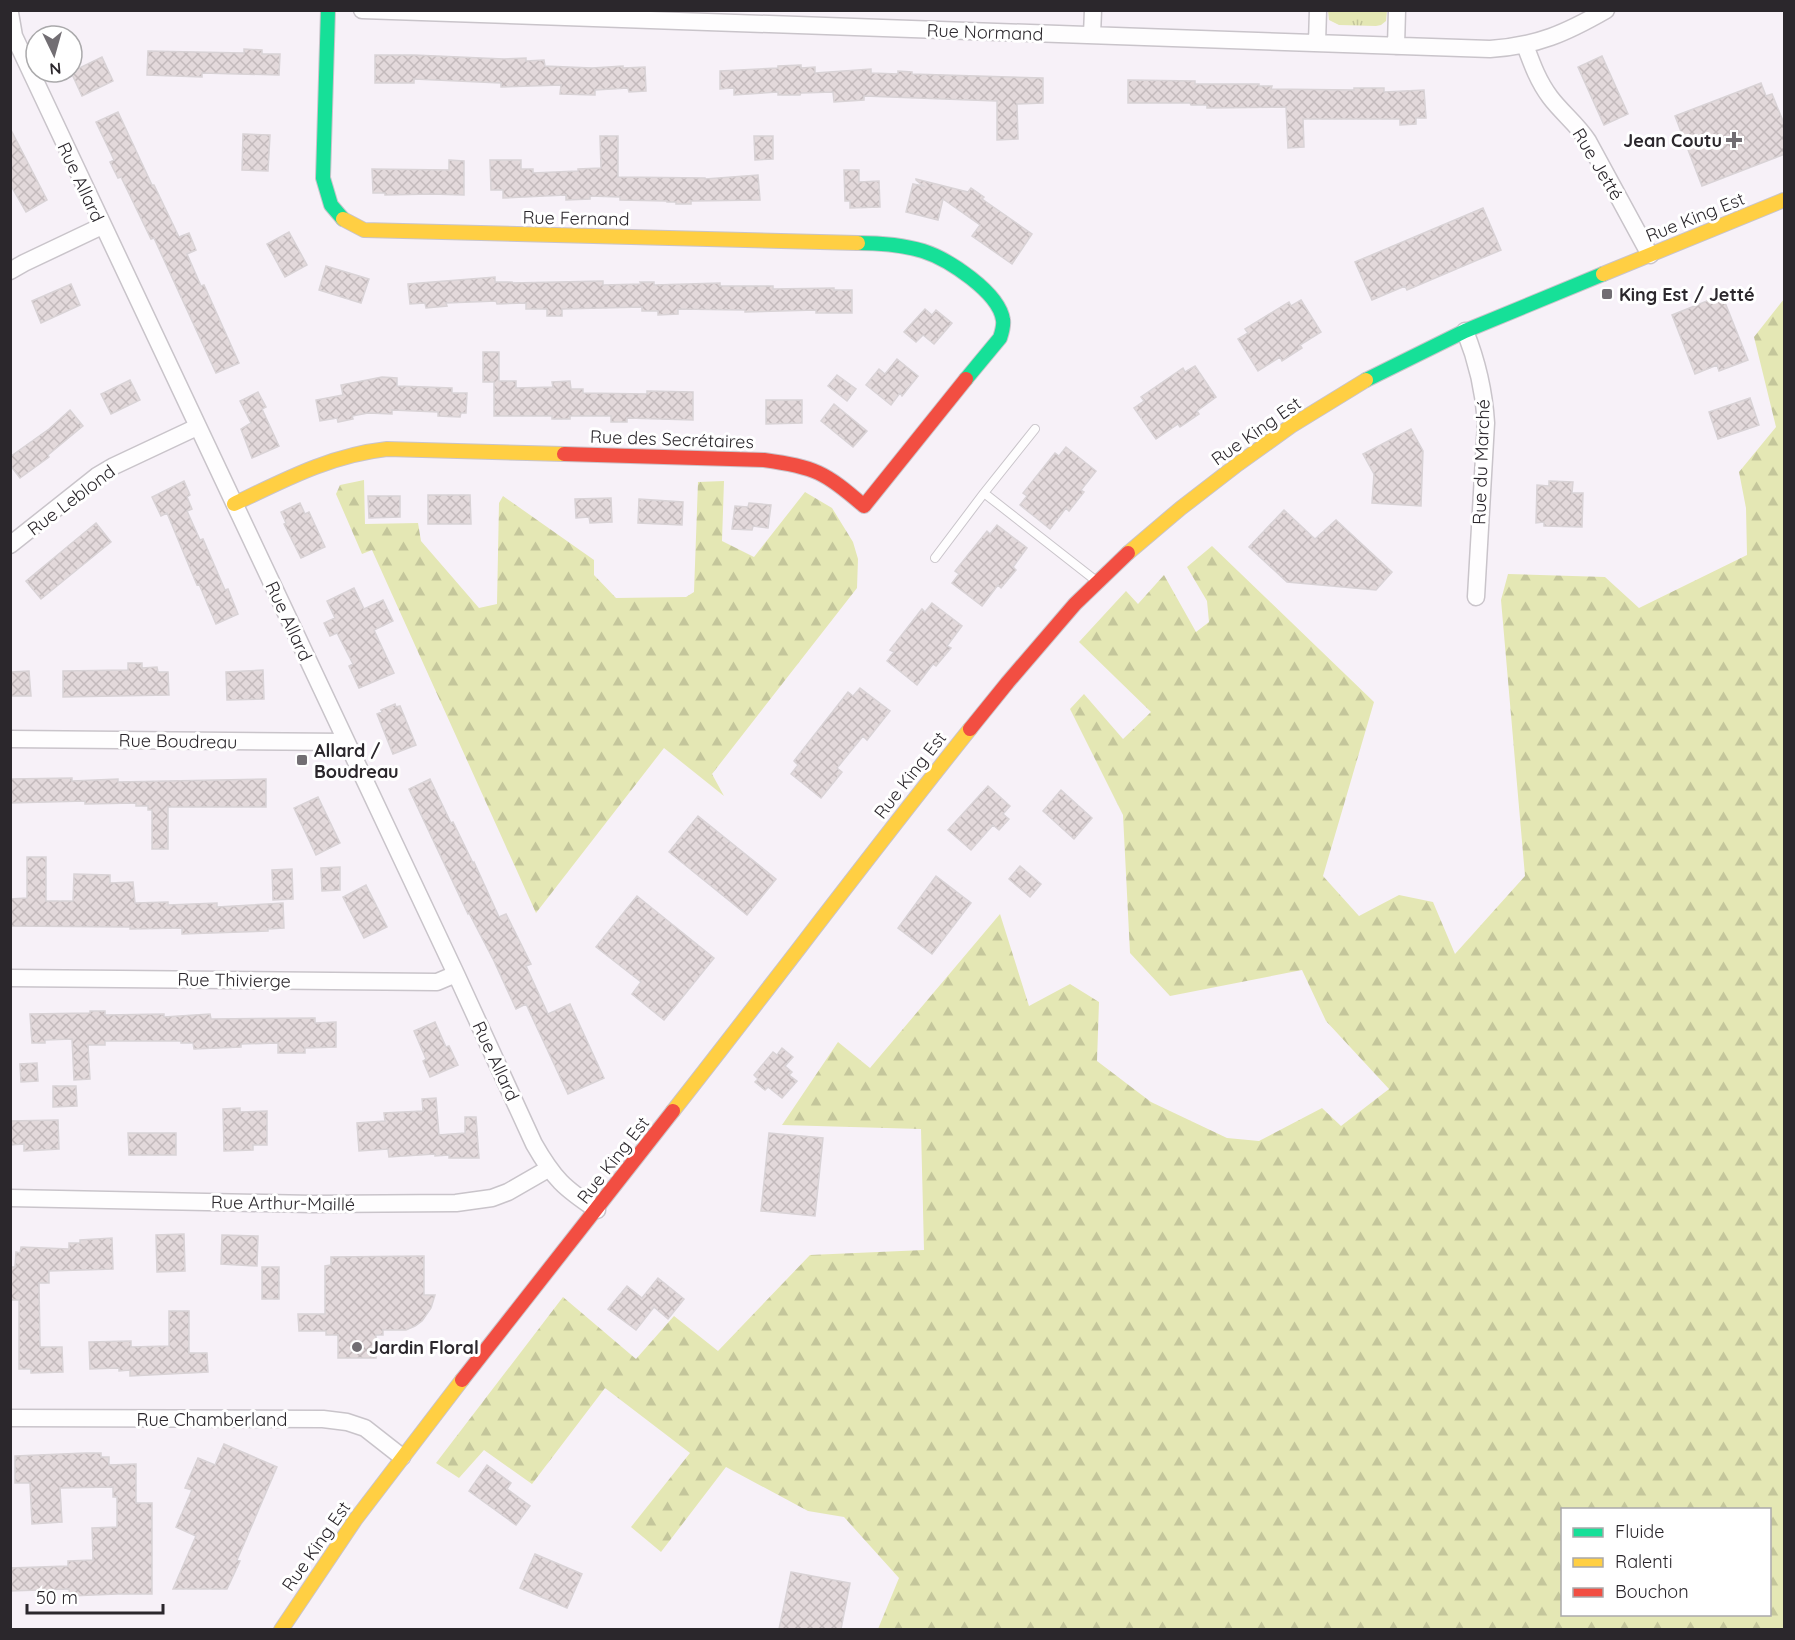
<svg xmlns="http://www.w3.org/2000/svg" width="1795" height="1640" viewBox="0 0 1795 1640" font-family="Quicksand,sans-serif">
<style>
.grass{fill:url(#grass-tufts)}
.forest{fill:url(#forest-firs);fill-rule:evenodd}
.building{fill:url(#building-cross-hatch);stroke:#d9d3d6;stroke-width:1.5}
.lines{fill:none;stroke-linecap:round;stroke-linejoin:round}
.lane-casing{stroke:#c9c4ca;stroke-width:10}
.street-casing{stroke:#c9c4ca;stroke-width:19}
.fast-casing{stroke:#c9c4ca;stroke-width:16}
.slow-casing{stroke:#c9c4ca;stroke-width:16}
.jam-casing{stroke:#c9c4ca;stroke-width:16}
.lane{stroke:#fefdfe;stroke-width:8}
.street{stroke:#fefdfe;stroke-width:16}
.fast{stroke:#16e098;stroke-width:14}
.slow{stroke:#ffcf43;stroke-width:14}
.jam{stroke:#f24e42;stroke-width:14}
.poi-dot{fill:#726e73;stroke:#fff;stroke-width:2}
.labels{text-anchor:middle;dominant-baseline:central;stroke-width:6;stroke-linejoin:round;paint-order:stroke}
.street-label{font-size:18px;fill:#2b272c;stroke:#fff}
.poi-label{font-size:18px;font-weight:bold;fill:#2b272c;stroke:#fff;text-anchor:start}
</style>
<defs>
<pattern id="grass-tufts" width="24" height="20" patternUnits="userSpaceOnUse" patternTransform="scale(1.5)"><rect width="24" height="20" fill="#e4e7b4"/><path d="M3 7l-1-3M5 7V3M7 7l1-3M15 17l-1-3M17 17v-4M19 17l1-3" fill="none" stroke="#c4c69b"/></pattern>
<pattern id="forest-firs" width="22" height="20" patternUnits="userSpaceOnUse" patternTransform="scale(1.5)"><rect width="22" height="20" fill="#e4e7b4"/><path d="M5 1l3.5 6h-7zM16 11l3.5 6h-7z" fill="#c4c69b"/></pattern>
<pattern id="building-cross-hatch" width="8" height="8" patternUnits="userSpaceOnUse" patternTransform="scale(1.5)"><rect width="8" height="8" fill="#e3d9db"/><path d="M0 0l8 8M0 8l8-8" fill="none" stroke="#c3babc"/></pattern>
</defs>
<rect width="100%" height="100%" fill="#f7f1f8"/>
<path class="grass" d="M1328 11 1387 10V11L1386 21 1381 25 1376 26 1339 25 1329 20Z"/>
<path class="forest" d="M1784 299V1629H878L899 1578 844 1517 808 1511 726 1467 661 1552 631 1527 690 1453 605 1388 532 1484 484 1450 459 1478 436 1463 563 1297 636 1359 674 1316 718 1351 810 1255 924 1250 921 1129 782 1125 838 1042 870 1068 1000 914 1029 1006 1070 984 1099 1002 1097 1061 1151 1102 1227 1138 1259 1141 1322 1108 1341 1126 1389 1089 1326 1021 1302 970 1170 996 1130 953 1123 815 1070 709 1084 694 1123 739 1151 712 1079 642 1126 591 1138 604 1164 575 1196 632 1209 622 1207 601 1187 567 1212 546 1374 702 1323 876 1359 916 1399 895 1433 902 1455 954 1525 876 1501 600 1508 574 1605 577 1639 608 1747 555 1746 508 1739 472 1776 427 1754 337ZM1562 1510H1770V1614H1562Z
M364 480 365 524 418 523 421 541 479 608 497 604 499 503 503 496 594 560V575L616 598 686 597 694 592 698 482 724 481 722 541 754 557 805 492 832 508 853 542 858 559 857 588 712 774 724 796 664 748 536 913 372 550 362 554 336 494 340 485Z"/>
<path class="building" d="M244 49 262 50V54H280L279 75 202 73V77L147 75 148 51 244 53Z
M375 55H414L504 59 526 58V61L544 60 545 66 592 68 623 66V68L645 67 646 91 629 92 628 88 595 90V95L560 94 561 85 501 87V83L414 79V83H375Z
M1602 56 1628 114 1604 125 1578 67Z
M102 57 113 81 82 96 71 72Z
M801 65V68L815 67V73L871 69V73L898 74V71L912 72V74L1043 78V103L1017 104 1018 139 997 140V101L864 96V100L834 102 833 92 801 93 800 95H778V92L734 95V88L720 89V71L778 68V66Z
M1128 80 1195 81V84H1259V86H1272L1271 89 1354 90V88H1384V92L1424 90 1426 118H1416V124L1400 125V119H1303L1304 147 1288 148 1286 107 1207 108V105H1191L1190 103H1128Z
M1761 83 1766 96 1772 94 1785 126V154L1702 186 1675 116Z
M118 112 152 185H154L179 237 189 233 196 250 187 254 201 286 204 285 239 363 216 373 154 238 151 239 121 177 118 178 110 162 114 160 96 122Z
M10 128 47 200 26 212 10 184Z
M243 134 270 135 268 171 242 170Z
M600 136H618V177L705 178V179L758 175 760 200 691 201V204H676V202H667V201L620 200V197L590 196V199L566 200V195L503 198V190H491L490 160H521V169H533V173L578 171V169L601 168Z
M754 136H773V159L755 160Z
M449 160 464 161V195L431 194 385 195V193H373L372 169 449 170Z
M844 170H859V182L879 181 880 207 850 208V201H845Z
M916 179 968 192 971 188 984 197 982 199 1032 234 1012 264 972 236 980 225 943 199 938 220 906 212 913 184 923 186 916 180Z
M1483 208 1501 250 1407 290 1405 286 1372 300 1355 262Z
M289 232 307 265 285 277 267 244Z
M326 266 369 279 361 303 319 290Z
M495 277V282H512V283L603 281V285L641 284 640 282H654V285L720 283V286H773V289L834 288V290H852V313H816V310L745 312V310L678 309V314L658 315V311H642V307L562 309V316H547V309H526V303L497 304 496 301 446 303 447 306 426 308 425 303 410 304 408 284Z
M71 284 80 305 41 323 32 301Z
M1722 295 1748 360 1719 371 1717 365 1695 374 1672 315Z
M1301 300 1321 332 1300 345 1302 348 1282 361 1280 357 1258 371 1238 339 1248 333 1245 329 1289 302 1291 306Z
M925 309 932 315 936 310 952 323 934 344 923 335 916 342 904 332Z
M483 352H499V381H516V388L553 387 552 382 570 381 571 389H583V393L647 394V391L693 392V420L627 418V422H611V416H570V419H552V416H494V382H483Z
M897 359 918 376 902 396 900 393 891 405 866 385 879 369 885 374Z
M1195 366 1216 397 1197 411 1199 414 1180 427 1178 424 1156 439 1134 408 1144 401 1141 397 1183 368 1185 372Z
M837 375 856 389 847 401 828 386Z
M382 377 397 378V386L452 388V393H467L466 413H461L460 417 438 416V412L392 410V414L368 413 352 416 353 419 338 422 337 418 320 421 316 400 343 395 341 385Z
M130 380 140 400 111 414 101 394Z
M258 392 266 407 262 409 279 446 252 458 241 429 251 423 240 401Z
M1750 398 1759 425 1718 439 1709 412Z
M766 400H802V423L766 424Z
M834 404 867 431 853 447 821 421Z
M70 410 83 426 48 455 49 457 20 478 10 465V457L49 429Z
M1411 429 1423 451 1421 506 1372 503 1374 474 1363 454Z
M1066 447 1096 471 1081 490 1084 492 1069 511 1066 508 1050 529 1020 505 1027 496 1023 493 1055 453 1059 456Z
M184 481 190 495 187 497 192 509 187 511 200 540 203 539 225 590 228 589 238 614 216 624 199 584 197 585 167 513 161 516 152 497Z
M1549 481 1573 482 1572 493H1583L1582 527 1544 526V522L1536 523 1537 485 1549 486Z
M428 495H470L471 524H428Z
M368 496H400V517L369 518Z
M611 498 612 522 590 523 589 517 576 518 575 499Z
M639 499 683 502 682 525 638 523Z
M300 503 305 514 309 512 325 547 301 558 284 524 286 523 281 512Z
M749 503 771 505 768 528 753 526 752 530 732 529 735 506 748 507Z
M1284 510 1315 539 1336 520 1392 572 1376 590 1287 582 1249 547Z
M96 523 111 542 41 599 26 581Z
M997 525 1027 548 1013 567 1016 570 1001 588 998 585 982 606 952 583 959 574 955 571 987 531 990 534Z
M354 588 364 609 383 600 393 621 374 630 394 673 359 688 349 666 353 664 337 633 330 636 324 623 335 618 327 601Z
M932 603 962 626 947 646 951 648 936 666 933 664 917 685 887 661 894 652 890 650 922 609 925 612Z
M128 663H142V668L157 667 158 672H168L169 695 63 697V671L128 670Z
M263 670 264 699 227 700 226 672Z
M29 671 31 696H10V672Z
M860 688 890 711 867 740 863 736 837 768 842 772 821 798 791 774 798 765 794 761 848 692 853 696Z
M395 704 396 707 400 706 416 745 393 754 377 714 382 712 381 710Z
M72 778V781L118 779V782L266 779V807H168V849H152V810H148V806H136V803L85 804V801L10 803V779Z
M430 779 451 823 453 822 473 863 474 862 499 917 506 914 531 964 526 966 548 1014 570 1004 604 1078 568 1094 526 1004 516 1009 494 961 469 913 468 914 409 789Z
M988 786 1010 806 1003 814 1009 819 999 830 993 825 971 850 948 830Z
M1061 790 1092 818 1074 839 1043 811Z
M318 797 340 843 316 855 294 808Z
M698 816 776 879 747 915 669 852Z
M27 857H46V901H73L74 874 110 875V883L133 882 135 903 168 902V905L217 903V907L283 903 284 928 268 929V931L182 934V928L130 929V927L10 926V899L27 898Z
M1020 866 1041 884 1030 897 1009 879Z
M340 867V890L322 891 321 868Z
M292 869 293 899 273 900 272 870Z
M936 876 971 903 932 954 898 928Z
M366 885 387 927 364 938 343 897Z
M637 896 714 958 664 1020 632 994 641 982 596 947Z
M90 1011H105V1015L164 1014V1017L210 1014 211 1019 315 1018V1023L336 1022V1047L305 1048V1053H278V1043L241 1044V1047L194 1049 193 1043H181V1041H105V1045H88L90 1079 74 1080 72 1039 45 1040V1043H32L30 1014 90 1013Z
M435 1022 446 1047 449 1046 458 1065 430 1077 423 1061 426 1059 414 1031Z
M782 1048 793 1057 785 1066 792 1072 789 1075 797 1081 782 1098 768 1087 765 1090 755 1082 758 1079 754 1075 773 1052 777 1055Z
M37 1063 38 1081 21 1082 20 1064Z
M53 1086H76L77 1106 53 1107Z
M436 1098 439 1135 465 1133V1117H476L479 1158H449V1155L435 1156V1154L389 1157 388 1149 359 1151 357 1123 385 1121 384 1113 423 1111 422 1099Z
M240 1108V1112L267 1111V1145H253V1150L224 1151 223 1109Z
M58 1120 59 1149 24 1151V1144L10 1145V1121Z
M128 1133H176V1155H129Z
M769 1133 823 1138 815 1216 761 1211Z
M184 1234 185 1271 157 1272 156 1235Z
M222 1235 258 1236 257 1266 221 1264Z
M112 1238 113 1269 49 1271V1283H39L40 1347H62L63 1372 31 1373V1369H19V1300H10V1267H15L16 1252 20 1253 21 1247 69 1249V1243H80V1240Z
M424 1256V1295H435L431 1308 422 1321 415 1326 406 1330H383V1335H376V1358H338V1335H326V1331H299L298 1314H325V1266L331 1265V1257Z
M262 1267H279V1299H262Z
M658 1278 684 1299 668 1319 654 1307 636 1330 608 1309 627 1286 642 1298Z
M169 1311H189V1353H207L208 1372 130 1376V1370L119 1371V1368L90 1369 89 1342 131 1341V1347L169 1346Z
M224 1444 277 1467 237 1560 240 1561 227 1589H173L196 1536 176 1527 192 1490 185 1488 198 1458 215 1465Z
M86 1453H101V1457H109V1465L136 1464V1503H152V1594H117L70 1596 69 1589 10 1591V1568L68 1566V1561L93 1560 92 1528 117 1527V1497H113V1487L60 1488 62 1522 32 1524 30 1483H15V1456Z
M487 1465 511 1483 507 1489 530 1506 516 1525 469 1491Z
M535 1554 582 1574 567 1608 520 1588Z
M791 1572 850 1583 841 1629H779Z"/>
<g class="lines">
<g class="lane-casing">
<path id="lane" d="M984 493 1035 429
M935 558 984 493 1095 580"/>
</g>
<g class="street-casing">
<path id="street" d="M362 10 1490 49C1537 46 1566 33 1606 10
M10 13 14 36 456 974 534 1144C554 1179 564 1188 597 1210
M1092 35 1093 10
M1317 43 1318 10
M1525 45C1532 64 1538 81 1550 97 1562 113 1577 124 1588 141L1650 255
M1396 46 1397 10
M10 271 24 263 102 226
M1465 331C1477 361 1484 390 1486 423L1476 597
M10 545 97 476 114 466 197 427
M10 739 346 742
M10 978 437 982 456 974
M10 1198 312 1204 456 1203 492 1198 508 1192 548 1169
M10 1418 323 1419 347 1422 365 1428 402 1457"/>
</g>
<g class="fast-casing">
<path id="fast" d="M328 10 323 178 331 205 343 219
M858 243C880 243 903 245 923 251 948 259 999 292 1003 320 1004 326 1002 332 1000 338L966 379
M1366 380 1465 331 1603 274"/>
</g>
<g class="slow-casing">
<path id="slow" d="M343 219 364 230 858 243
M1603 274 1784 200
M234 504C284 480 331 455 387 449L564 454
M1128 553 1181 508 1238 464 1291 426 1366 380
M673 1111C773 984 869 855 970 729
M281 1630 355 1520 462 1380"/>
</g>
<g class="jam-casing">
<path id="jam" d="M564 454 764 460C815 467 825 472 864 506L966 379
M970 729 1008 682 1075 604 1128 553
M462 1380 673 1111"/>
</g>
<use href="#lane" class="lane"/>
<use href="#street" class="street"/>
<use href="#fast" class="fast"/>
<use href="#slow" class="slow"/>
<use href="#jam" class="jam"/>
</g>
<g class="poi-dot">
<path d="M1731 131h6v6h6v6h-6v6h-6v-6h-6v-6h6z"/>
<rect x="1601" y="288" width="12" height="12" rx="3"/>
<rect x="296" y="754" width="12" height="12" rx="3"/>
<circle cx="357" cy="1347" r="6"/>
</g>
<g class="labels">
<g class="street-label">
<text transform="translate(985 32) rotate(2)">Rue Normand</text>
<text transform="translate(1598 164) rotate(59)">Rue Jetté</text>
<text transform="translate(81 182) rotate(65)">Rue Allard</text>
<text transform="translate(1695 217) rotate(-22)">Rue King Est</text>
<text transform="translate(576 218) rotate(1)">Rue Fernand</text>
<text transform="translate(1256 431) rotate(-35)">Rue King Est</text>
<text transform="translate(672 439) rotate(2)">Rue des Secrétaires</text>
<text transform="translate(1481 462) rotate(-88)">Rue du Marché</text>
<text transform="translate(71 500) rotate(-37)">Rue Leblond</text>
<text transform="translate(289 621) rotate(65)">Rue Allard</text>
<text transform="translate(178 741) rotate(1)">Rue Boudreau</text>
<text transform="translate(910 775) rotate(-52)">Rue King Est</text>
<text transform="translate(234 980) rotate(1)">Rue Thivierge</text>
<text transform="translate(496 1061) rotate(65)">Rue Allard</text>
<text transform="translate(613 1160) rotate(-52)">Rue King Est</text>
<text transform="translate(283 1203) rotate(1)">Rue Arthur-Maillé</text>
<text x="212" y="1419">Rue Chamberland</text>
<text transform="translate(316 1546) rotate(-55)">Rue King Est</text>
</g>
<g class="poi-label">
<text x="1722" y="140" text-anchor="end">Jean Coutu</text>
<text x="1619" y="294">King Est / Jetté</text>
<text x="314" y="750">Allard /<tspan x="314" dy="21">Boudreau</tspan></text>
<text x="369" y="1347">Jardin Floral</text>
</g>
</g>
<rect width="1795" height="1640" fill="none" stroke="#2b272c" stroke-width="24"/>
<rect x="1561" y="1508" width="210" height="108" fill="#ffffff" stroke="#aaa9ab" stroke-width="1.5"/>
<rect x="1573" y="1528" width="30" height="9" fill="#16e098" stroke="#aaa9ab" stroke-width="1.5"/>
<text x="1615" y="1538" font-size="18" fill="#2b272c">Fluide</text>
<rect x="1573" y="1558" width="30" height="9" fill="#ffcf43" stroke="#aaa9ab" stroke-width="1.5"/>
<text x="1615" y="1568" font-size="18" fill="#2b272c">Ralenti</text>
<rect x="1573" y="1588" width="30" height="9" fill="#f24e42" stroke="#aaa9ab" stroke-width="1.5"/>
<text x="1615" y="1598" font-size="18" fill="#2b272c">Bouchon</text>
<g transform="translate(54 54) rotate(175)"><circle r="28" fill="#ffffff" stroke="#aaa9ab" stroke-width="1.5"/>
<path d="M0-4.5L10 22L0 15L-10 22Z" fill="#726e73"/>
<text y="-9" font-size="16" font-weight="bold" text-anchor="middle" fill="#2b272c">N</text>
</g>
<path d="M27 1604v9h136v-9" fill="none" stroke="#2b272c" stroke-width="3"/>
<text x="36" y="1604" font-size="18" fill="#2b272c" stroke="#ffffff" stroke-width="4.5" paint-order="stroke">50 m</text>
</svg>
